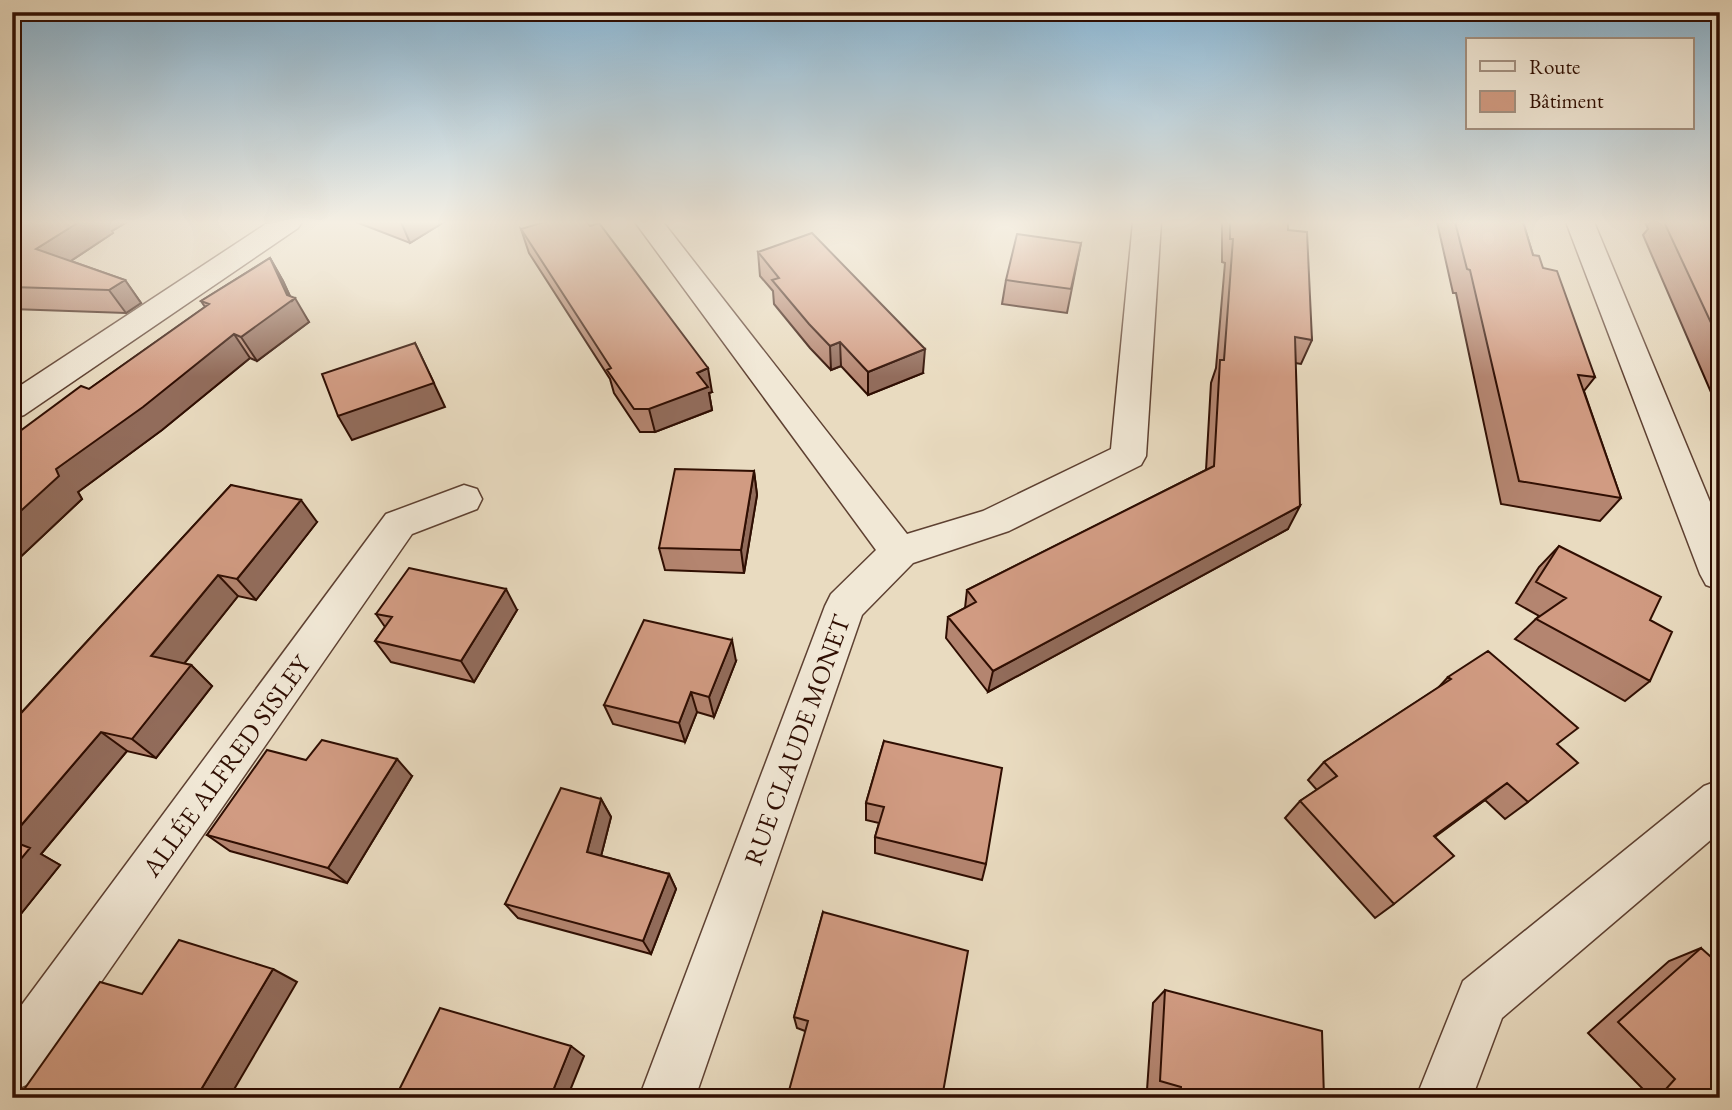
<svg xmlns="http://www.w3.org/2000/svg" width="1732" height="1110" viewBox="0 0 1732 1110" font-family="'EB Garamond',serif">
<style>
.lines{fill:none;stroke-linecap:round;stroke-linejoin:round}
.minor-casing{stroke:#5e4132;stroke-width:3}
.tertiary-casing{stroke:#5e4132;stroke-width:3}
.minor{fill:#f1e8d6;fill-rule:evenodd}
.tertiary{fill:#f1e8d6;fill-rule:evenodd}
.wall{fill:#b48570;stroke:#2f0e02;stroke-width:2}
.shaded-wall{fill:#926c5b;stroke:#2f0e02;stroke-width:2}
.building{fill:#d19b82;stroke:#2f0e02;stroke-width:2}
.labels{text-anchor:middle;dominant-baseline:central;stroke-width:7;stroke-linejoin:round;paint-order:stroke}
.street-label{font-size:26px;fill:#2f0e02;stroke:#f1e8d6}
</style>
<rect width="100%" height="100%" fill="#e9dbc0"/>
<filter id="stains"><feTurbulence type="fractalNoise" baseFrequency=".00286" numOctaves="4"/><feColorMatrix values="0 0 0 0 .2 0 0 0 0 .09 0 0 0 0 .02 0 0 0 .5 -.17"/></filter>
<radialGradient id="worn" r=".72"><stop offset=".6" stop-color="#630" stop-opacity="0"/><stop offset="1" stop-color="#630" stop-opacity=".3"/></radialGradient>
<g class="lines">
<g class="minor-casing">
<path id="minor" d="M635 222H663L907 534 983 511 1111 449 1133 222H1161L1146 456 1141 465 1009 531 913 563 862 615 695 1098H639L825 606 831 594 876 550Z
M1566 222H1594L1720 526V590L1706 585 1700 574Z
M464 485 477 489 482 499 477 509 412 534 31 1083 12 1091V1018L386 514Z
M1720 780V832L1502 1018 1472 1098H1416L1463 981 1704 786Z"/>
</g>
<g class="tertiary-casing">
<path id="tertiary" d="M269 222H302L298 228 24 415 12 419V391Z"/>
</g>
<use href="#minor" class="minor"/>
<use href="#tertiary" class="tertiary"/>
</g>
<path class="wall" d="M12 222H127L112 231 113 233 71 261 125 280 141 303 126 313 12 309Z
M356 222H444L410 243Z
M1222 222H1288V230L1312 340 1301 364 1295 363 1288 529 988 692 946 638 948 617 965 608 967 590 1206 470 1211 383 1216 368 1225 263 1222 262Z
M1437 222H1523L1533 255 1543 268 1595 377 1584 391 1621 498 1600 521 1501 504 1456 293H1453Z
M1645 222H1718L1720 225V413L1643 235 1648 229Z
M521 229 712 392 709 393 712 410 655 432H640L614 393 610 379 529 253Z
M1081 243 1067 313 1002 304 1006 280Z
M758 252 923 373 868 395 841 366 831 370 810 348 774 304 773 291 760 276Z
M270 258 283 281 290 296 309 322 257 361 250 358 162 430 78 492 82 499 12 565V437L89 389 205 307 201 301Z
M754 471 757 495 744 573 665 570 659 548Z
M231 485 317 522 256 600 238 596 184 664 191 665 212 686 156 758 127 751 41 854 60 865 12 925V723Z
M1559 546 1650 620V681L1625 701 1515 639 1539 616 1516 603 1539 567Z
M517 610 474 682 391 662 375 641 385 627 376 614Z
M736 661 714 717 697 712 685 742 613 724 604 705Z
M1448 677 1557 744 1528 802 1505 819 1485 800 1435 837 1394 904 1375 918 1285 818 1300 801 1317 790 1308 780 1324 762 1438 688Z
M884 741 986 864 982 880 875 853V837L879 823 866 820V803Z
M306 760 412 776 347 883 230 851 207 835Z
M601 799 611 817 601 856 669 874 676 889 651 954 518 918 505 904Z
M823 912 942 1098 805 1031 797 1028 794 1017Z
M1701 948 1720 1098H1634L1642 1088 1588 1033 1669 961Z
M1165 990 1324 1098H1167V1096L1147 1090 1153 1003Z"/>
<path class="shaded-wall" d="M79 222H127L112 231 113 233 54 272 36 249Z
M401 222H444L410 243Z
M270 258 283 281 292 301 295 298 309 322 257 361 241 337 287 295Z
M125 280 141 303 126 313 109 290Z
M234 334 250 358 162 430 78 492 82 499 12 565V519L56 469Z
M840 342 841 366 831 370 830 346Z
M415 343 445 407 352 440 338 416Z
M925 349 923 373 868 395V372Z
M708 368 712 392 709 393 712 410 655 432 649 409 697 373Z
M754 471 757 495 744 573 741 550Z
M301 500 317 522 256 600 237 579Z
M1300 506 1288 529 988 692 993 671Z
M218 575 238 596 174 676 151 656Z
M506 589 517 610 474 682 461 661Z
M732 640 736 661 714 717 709 697Z
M191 665 212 686 156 758 132 739Z
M691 692 697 712 685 742 679 723Z
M101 732 127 751 41 854 60 865 12 925V836Z
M397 759 412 776 347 883 328 868Z
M1507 783 1485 800 1413 852 1434 836Z
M601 799 611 817 598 868 587 852Z
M669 874 676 889 651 954 643 941Z
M273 969 297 982 229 1098H196Z
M571 1046 584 1056 567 1098H550Z"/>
<path class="building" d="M12 222H79L36 249 125 280 109 290 12 287Z
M544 222H587L590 226 599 223 708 368 697 373 708 387 649 409H634L607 370 611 368 521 229Z
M1230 222H1288V230L1307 232 1312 340 1295 337 1300 506 993 671 948 617 976 602 967 590 1214 466 1220 360H1224L1233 239H1230Z
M1455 222H1523L1533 255 1539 256 1543 268 1557 271 1595 377 1578 375 1621 498 1519 481 1470 270 1467 269Z
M1664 222H1718L1720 225V342Z
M812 233 925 349 868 372 840 342 830 346 809 324 772 280 779 278 758 252Z
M1017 234 1081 243 1071 289 1006 280Z
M270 258 287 295 295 298 241 337 234 334 143 407 56 469 59 476 12 519V437L81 386 89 389 209 304 201 301Z
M415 343 434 383 338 416 322 374Z
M675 469 754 471 741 550 659 548Z
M231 485 301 500 237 579 218 575 151 656 191 665 132 739 101 732 12 836V723Z
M1559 546 1661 597 1650 620 1672 632 1650 681 1536 619 1566 598 1536 582Z
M409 568 506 589 461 661 375 641 392 617 376 614Z
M644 620 732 640 709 697 691 692 679 723 604 705Z
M1488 651 1578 728 1557 744 1578 763 1528 802 1507 783 1434 836 1454 856 1394 904 1300 801 1337 776 1324 762 1451 679 1448 677Z
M322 740 397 759 328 868 207 835 267 750 306 760Z
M884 741 1002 768 986 864 875 837 884 807 866 803Z
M561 788 601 799 587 852 669 874 643 941 505 904Z
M12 841 30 848 12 870Z
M823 912 968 951 942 1098H787L808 1021 794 1017Z
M179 940 273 969 196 1098H18L100 982 142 994Z
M1701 948 1720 965V1098H1675L1666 1089 1675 1079 1618 1022Z
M1165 990 1322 1031 1324 1098 1299 1093V1098H1180L1181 1087 1160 1081Z
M440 1008 571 1046 550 1098H395Z"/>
<linearGradient id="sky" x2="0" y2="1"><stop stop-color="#88b6d5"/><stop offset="0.59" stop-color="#f5efe3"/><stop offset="1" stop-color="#f5efe3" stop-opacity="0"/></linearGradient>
<rect width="1732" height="377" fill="url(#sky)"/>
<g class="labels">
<g class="street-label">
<text transform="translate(797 740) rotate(-70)">RUE CLAUDE MONET</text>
<text transform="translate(226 766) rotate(-54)">ALLÉE ALFRED SISLEY</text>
</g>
</g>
<rect width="1732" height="1110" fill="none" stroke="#e9dbc0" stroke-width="42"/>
<rect x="14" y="14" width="1704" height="1082" fill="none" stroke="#2f0e02" stroke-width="3.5"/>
<rect x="21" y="21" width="1690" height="1068" fill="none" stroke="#2f0e02" stroke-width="2"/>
<rect x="1466" y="38" width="228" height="91" fill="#f1e8d6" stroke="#a39181" stroke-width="2"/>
<rect x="1480" y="61" width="35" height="10" fill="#f1e8d6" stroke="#a39181" stroke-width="2"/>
<text x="1529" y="74" font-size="21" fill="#2f0e02">Route</text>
<rect x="1480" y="91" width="35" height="21" fill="#d19b82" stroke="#a39181" stroke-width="2"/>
<text x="1529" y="108" font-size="21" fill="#2f0e02">Bâtiment</text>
<rect width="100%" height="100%" filter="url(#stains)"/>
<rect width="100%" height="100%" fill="url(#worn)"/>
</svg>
